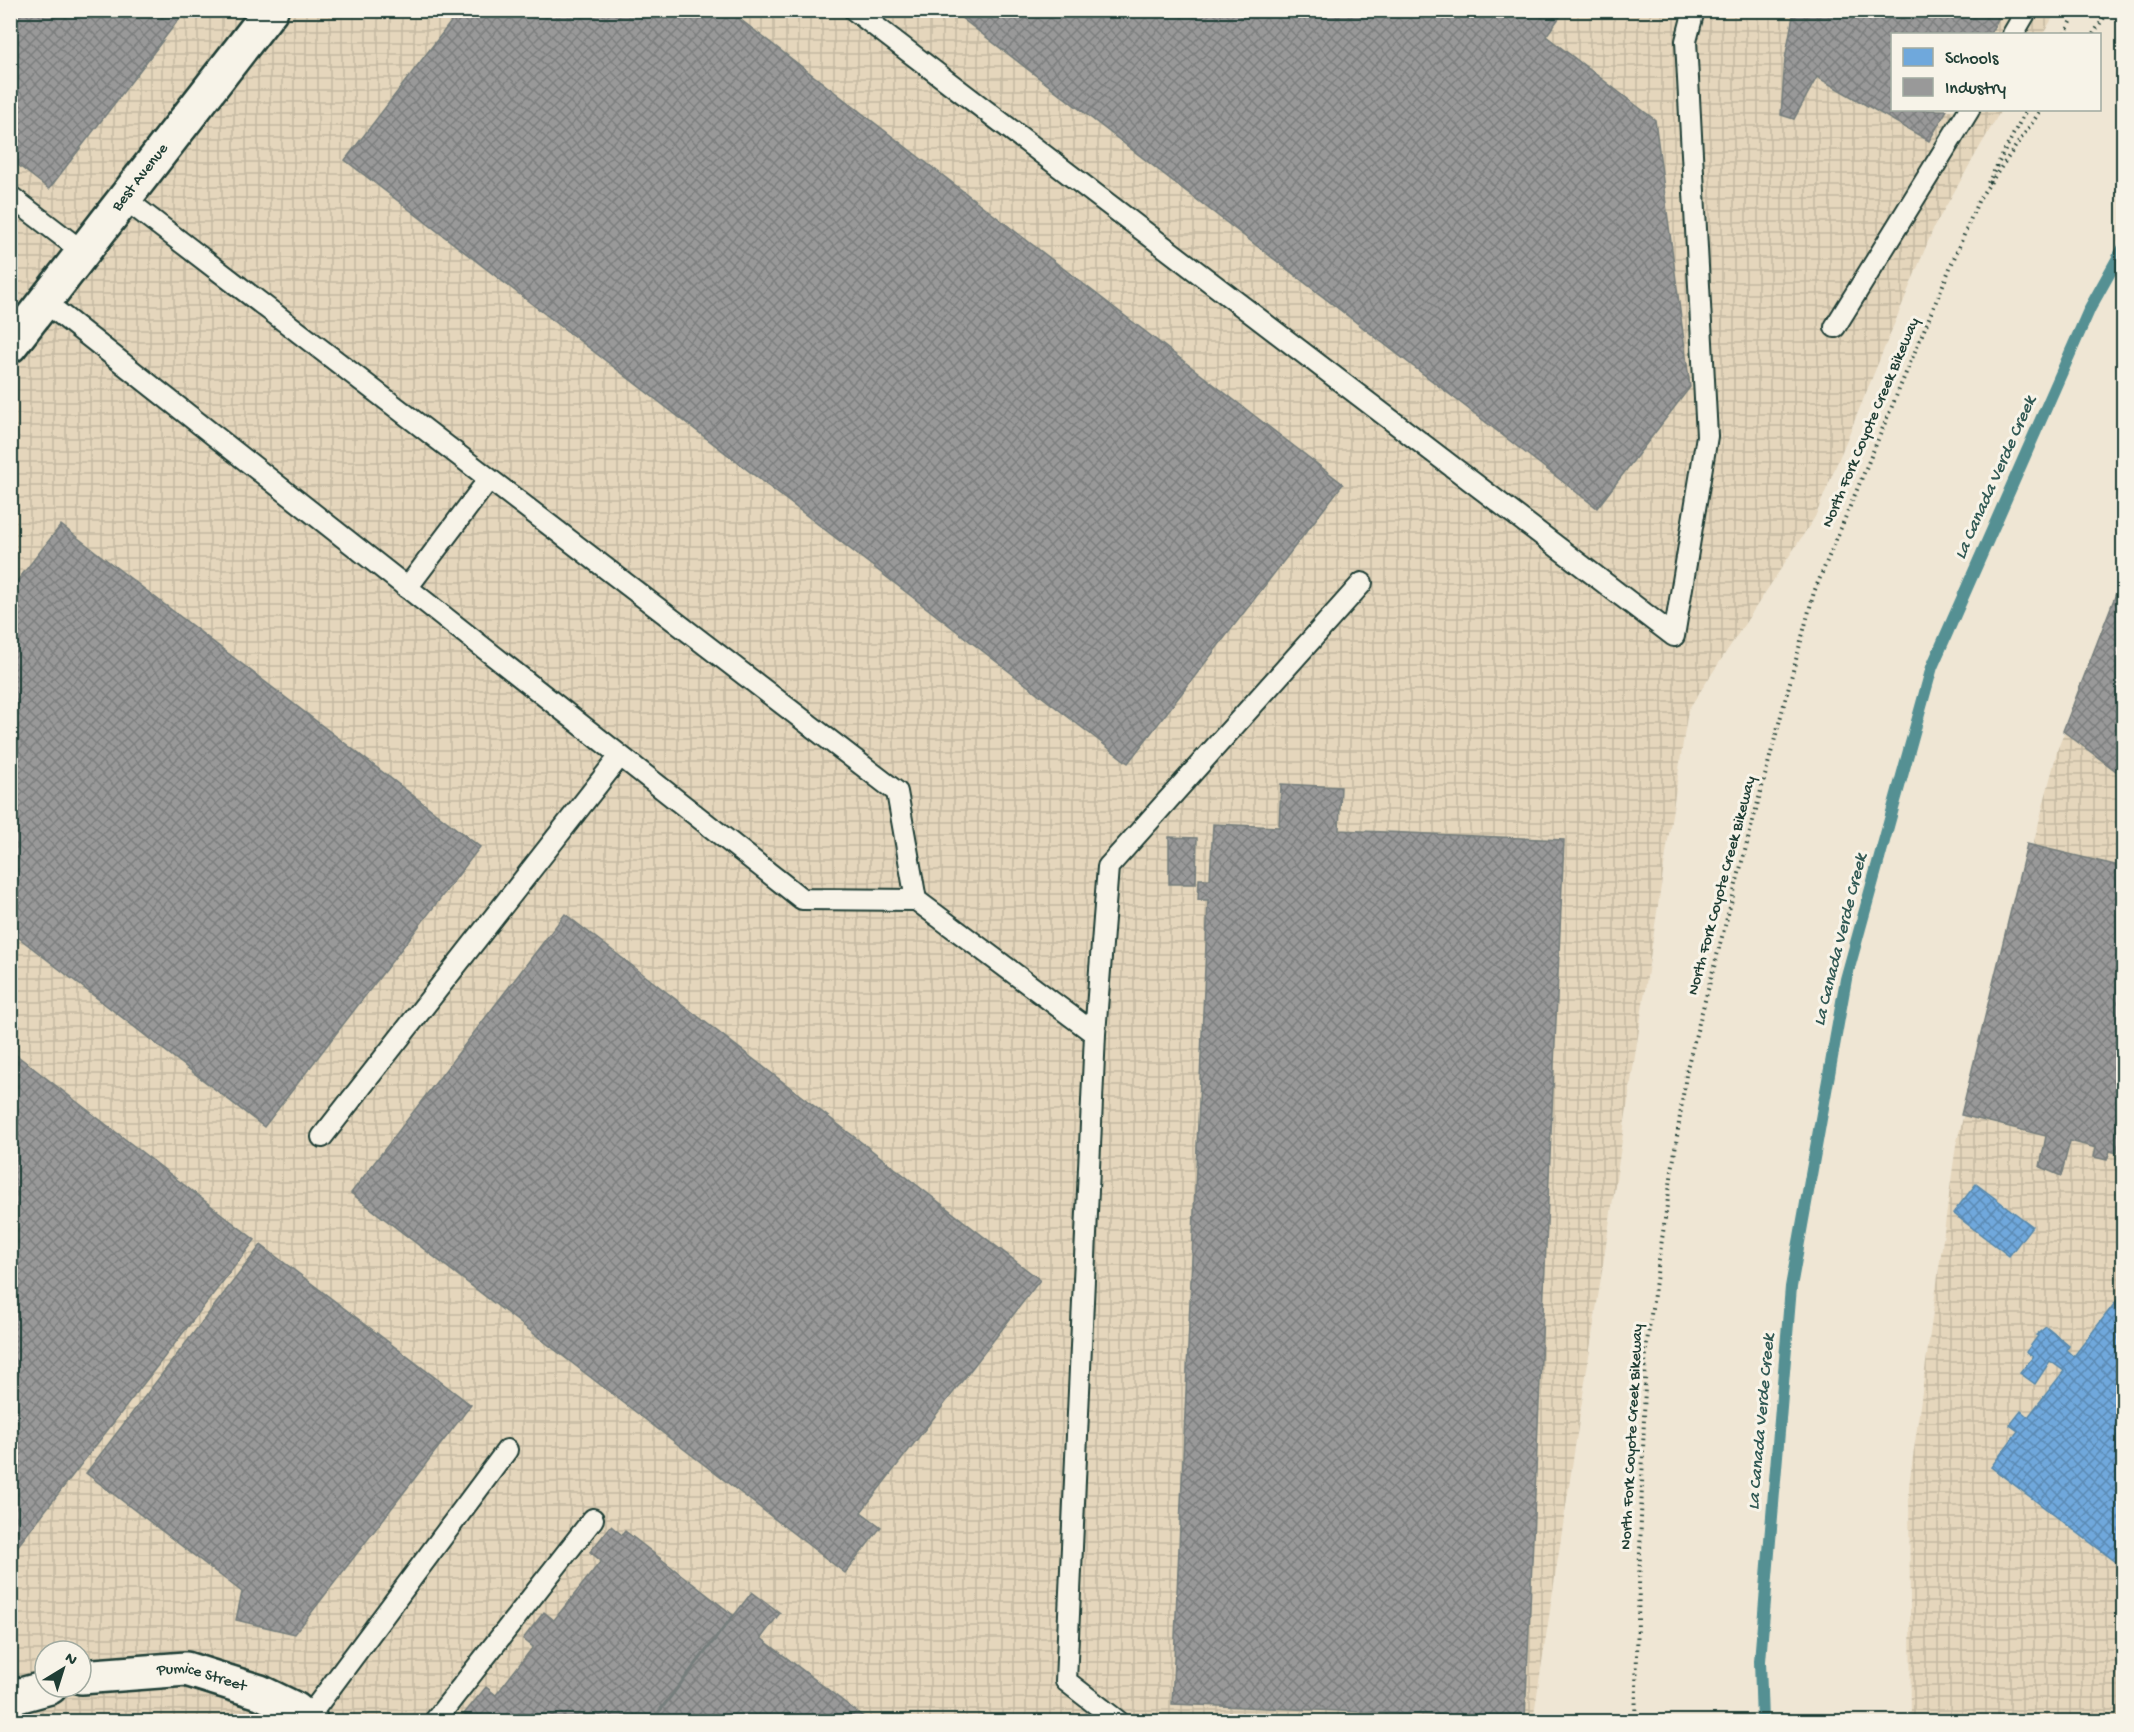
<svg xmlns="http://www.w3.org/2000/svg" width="2134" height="1732" viewBox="0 0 2134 1732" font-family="'Gochi Hand',sans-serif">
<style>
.industrial{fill:url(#industrial-grid);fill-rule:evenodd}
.schools{fill:url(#schools-cross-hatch);stroke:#5788aa;stroke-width:1.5}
.industry{fill:url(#industry-cross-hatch);stroke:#747d7b;stroke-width:1.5}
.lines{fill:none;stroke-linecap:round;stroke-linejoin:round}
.stream{stroke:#549093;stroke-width:12}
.lane-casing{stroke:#1f3d34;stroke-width:24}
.street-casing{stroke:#1f3d34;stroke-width:38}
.path{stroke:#1f3d34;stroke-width:4;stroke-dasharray:1.5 4.5;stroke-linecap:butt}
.lane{stroke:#f7f3e8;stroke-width:20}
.street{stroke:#f7f3e8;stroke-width:33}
.labels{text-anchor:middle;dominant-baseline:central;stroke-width:6;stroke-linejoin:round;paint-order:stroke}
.street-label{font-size:16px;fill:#1f3d34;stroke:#f7f3e8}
.water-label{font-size:18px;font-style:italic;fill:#315954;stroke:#f7f3e8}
</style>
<defs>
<pattern id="industrial-grid" width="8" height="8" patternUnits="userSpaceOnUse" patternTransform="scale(1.5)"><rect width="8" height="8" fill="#e5d6bc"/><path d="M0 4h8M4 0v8" fill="none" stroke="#c4b9a2"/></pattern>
<pattern id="schools-cross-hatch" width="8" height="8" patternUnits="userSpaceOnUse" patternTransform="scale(1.5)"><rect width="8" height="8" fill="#6fa8dc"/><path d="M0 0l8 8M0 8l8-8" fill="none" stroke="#5b8ab3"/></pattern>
<pattern id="industry-cross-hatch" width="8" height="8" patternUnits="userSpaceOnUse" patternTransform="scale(1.5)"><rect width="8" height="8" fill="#999"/><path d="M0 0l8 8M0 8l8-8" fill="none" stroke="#7c7e7e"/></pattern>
</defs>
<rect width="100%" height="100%" fill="#efe6d4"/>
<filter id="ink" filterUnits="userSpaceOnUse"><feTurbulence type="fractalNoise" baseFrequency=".0167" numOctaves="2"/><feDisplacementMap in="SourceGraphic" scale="12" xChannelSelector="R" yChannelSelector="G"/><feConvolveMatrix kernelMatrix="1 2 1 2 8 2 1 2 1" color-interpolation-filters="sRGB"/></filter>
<g filter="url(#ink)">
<path class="industrial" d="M11 11H2057L2043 34H1892V110H2001L1934 227 1815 517 1688 710 1533 1721 11 1722ZM45 1651H81V1687H45Z
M2123 588V1721L1911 1722 1909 1486 1956 1145 2058 748Z"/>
<path class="schools" d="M1976 1184 2032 1226 2009 1256 1953 1213Z
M2118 1299 2124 1303V1568L1991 1467 2018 1431 2010 1425 2021 1411 2028 1417 2064 1371 2050 1361 2035 1384 2020 1373 2033 1357 2026 1352 2038 1336 2036 1335 2046 1327 2069 1346 2067 1350 2074 1356Z"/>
<path class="industry" d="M10 10H186L49 189 10 159Z
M460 10H728L1343 484 1128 763 345 160Z
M951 10H1565L1546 36 1655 120 1690 387 1597 508Z
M1794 10H2003L1990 34H1892V110H1947L1929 141 1817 77 1794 119 1781 115 1785 59Z
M61 525 480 847 264 1127 10 931V590Z
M2124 573V777L2063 731Z
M1281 784 1341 787 1339 830 1564 840 1525 1719 1172 1704 1208 900H1198L1199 879H1210L1213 824 1279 827Z
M1169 837 1197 838 1196 884H1169Z
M2027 844 2124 867V1124L2117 1153 2110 1151 2107 1160 2094 1157 2096 1148 2070 1141 2061 1176 2040 1167 2046 1136 1961 1115Z
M565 914 1040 1280 861 1512 881 1527 845 1573 351 1193Z
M10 1050 255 1240 10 1556Z
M261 1245 471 1405 295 1634 236 1620 242 1592 86 1473Z
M611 1526 622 1535 625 1531 733 1615 650 1722H474L464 1714 486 1687 496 1695 533 1647 523 1639 544 1612 554 1620 601 1561 590 1552Z
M752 1592 780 1613 761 1638 870 1722H652Z"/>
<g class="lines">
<path class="stream" d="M1762 1722 1760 1661 1791 1287 1846 979 1932 667 2090 308 2124 247"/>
<g class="lane-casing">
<path id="lane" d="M854 10 1674 636 1707 436 1686 41 1694 10
M2013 34 2027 10
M10 196 83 252
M125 199 897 792 916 900
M45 302 802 899 916 900 1095 1034 1066 1681 1119 1722
M1835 327 1969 110
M407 588 489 479
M1095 1034 1108 867 1362 583
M322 1137 620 756
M307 1719 507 1450
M434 1722 593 1519"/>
</g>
<g class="street-casing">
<g id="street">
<path id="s1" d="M10 346 271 10"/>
<path id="s2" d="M81 1677 186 1669 260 1692 295 1709 311 1722"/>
<path d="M10 1698 50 1687"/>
</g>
</g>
<path class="path" d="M2065 34 2077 10
M2093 34 2109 10
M1988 183 2026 110
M1635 1722 1646 1349 1687 1068 1814 592 1979 199 2041 110"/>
<use href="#lane" class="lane"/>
<use href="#street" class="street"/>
</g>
</g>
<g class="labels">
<g class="street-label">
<text stroke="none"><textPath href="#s1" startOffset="213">Best Avenue</textPath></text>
<text transform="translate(1872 423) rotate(-67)">North Fork Coyote Creek Bikeway</text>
<text transform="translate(1723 886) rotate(-75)">North Fork Coyote Creek Bikeway</text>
<text transform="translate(1633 1437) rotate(-87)">North Fork Coyote Creek Bikeway</text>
<text stroke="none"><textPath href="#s2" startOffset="122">Pumice Street</textPath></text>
</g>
<g class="water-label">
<text transform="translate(1996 478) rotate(-66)">La Canada Verde Creek</text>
<text transform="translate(1841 940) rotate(-76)">La Canada Verde Creek</text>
<text transform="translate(1762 1422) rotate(-85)">La Canada Verde Creek</text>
</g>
</g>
<rect width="2134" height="1732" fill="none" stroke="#f7f3e8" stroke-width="36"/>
<rect x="18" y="18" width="2098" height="1696" fill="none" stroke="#1f3d34" stroke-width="2" filter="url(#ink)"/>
<rect x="1891" y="33" width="210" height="78" fill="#f7f3e8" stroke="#a1aaa0" stroke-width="1.5"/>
<rect x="1903" y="48" width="30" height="18" fill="#6fa8dc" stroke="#a1aaa0" stroke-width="1.5"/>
<text x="1945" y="63" font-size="18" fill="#1f3d34">Schools</text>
<rect x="1903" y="78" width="30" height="18" fill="#999999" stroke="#a1aaa0" stroke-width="1.5"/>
<text x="1945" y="93" font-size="18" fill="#1f3d34">Industry</text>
<g transform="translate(63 1669) rotate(38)"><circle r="28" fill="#f7f3e8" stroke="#a1aaa0" stroke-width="1.5"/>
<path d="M0-4.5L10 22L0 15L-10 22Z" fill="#1f3d34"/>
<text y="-9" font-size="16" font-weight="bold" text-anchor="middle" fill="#1f3d34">N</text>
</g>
</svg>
